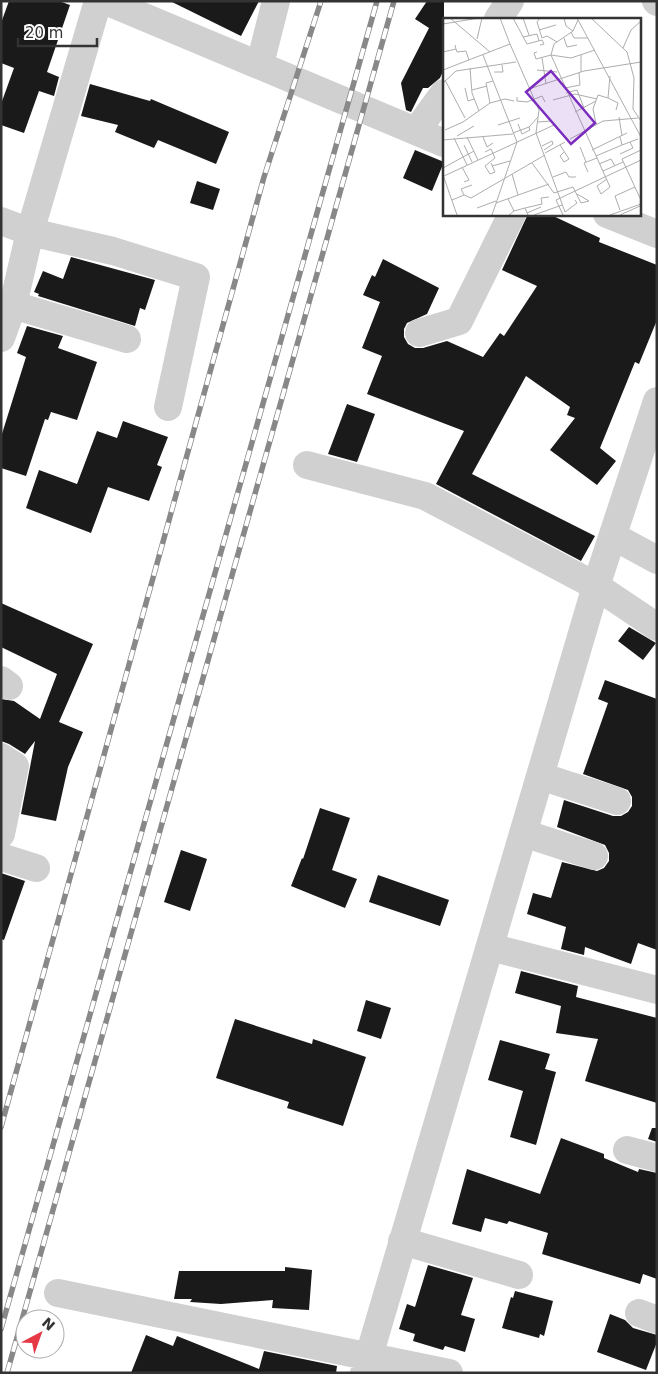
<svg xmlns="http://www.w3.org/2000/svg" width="658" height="1374" viewBox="0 0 658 1374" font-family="'DejaVu Sans',sans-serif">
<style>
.building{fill:#1a1a1a}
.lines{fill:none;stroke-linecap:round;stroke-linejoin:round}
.minor{stroke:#d0d0d0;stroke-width:28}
.rail-casing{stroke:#888;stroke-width:5.5}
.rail{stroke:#fff;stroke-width:4;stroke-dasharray:11;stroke-linecap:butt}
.inset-road{fill:none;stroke:#adadad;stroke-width:1}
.view{fill:#7b2cbf;fill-opacity:0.15;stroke:#7b2cbf;stroke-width:2.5}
.inset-edge{fill:none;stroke:#333;stroke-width:2.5}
</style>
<rect width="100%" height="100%" fill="#fff"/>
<path class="building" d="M9 1H59L70 5 47 72 59 77 54 96 39 91 24 133 1 125V104L14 68 1 63V23Z
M170 1H259L241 36Z
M427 1H444V69L440 78 428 88H423L411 112 406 110 401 83 429 28 415 19Z
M90 84 150 101 151 99 229 132 216 164 158 140 154 148 115 132 118 125 81 116Z
M415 150 444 162 432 191 403 178Z
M197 181 220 189 213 210 190 203Z
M528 214H549L600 238 599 242 657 265V320L639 364 635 362 600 448 616 461 597 485 550 450 575 418 567 415 570 407 526 376 472 474 595 536 581 561 436 484 464 431 367 394 382 356 362 348 380 302 363 295 372 275 375 277 383 259 439 288 427 314 407 323 404 329V337L408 344 415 348H423L447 341 483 357 500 333 504 336 537 286 502 270Z
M71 257 155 280 145 310 140 308 135 326 38 296 39 294 34 292 43 271 63 279Z
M27 326 63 336 58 348 97 362 77 420 51 412 48 420 45 419 26 476 1 468V437L26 357 17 353Z
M347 404 375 414 357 462 328 454Z
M123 421 168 437 157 465 162 467 149 501 108 487 91 533 26 508 39 470 77 484 97 431 117 438Z
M1 603 93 644 59 722 83 732 68 767 56 821 21 814 35 741 25 754 9 744 1 741V699L14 701 40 719 57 674 1 647Z
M629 627 656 643 643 660 618 641Z
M605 680 657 699V950L638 943 631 964 585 947 584 955 561 949 566 927 527 914 533 893 551 898 562 862 597 871 604 868 609 861V853L605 845 557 827 564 800 613 816H621L628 812 632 806V797L628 790 583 774 608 703 598 699Z
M320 808 350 818 332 870 357 879 345 908 291 886 302 858 303 859Z
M181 850 207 859 190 911 164 902Z
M1 873 25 881 4 940 1 939Z
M378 875 449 900 440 926 369 902Z
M521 971 578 986 576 997 657 1018V1103L585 1081 598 1039 556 1033 561 1006 515 993Z
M366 1000 391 1008 381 1039 357 1031Z
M235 1019 312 1044 313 1039 366 1057 343 1126 287 1108 289 1102 216 1078Z
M500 1040 550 1054 545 1069 556 1072 536 1145 510 1137 523 1091 488 1080Z
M652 1128H657V1142L648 1139Z
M561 1138 604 1154V1158L638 1172 639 1169 657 1173V1279L643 1274 640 1284 542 1254 548 1233 509 1221 507 1224 485 1218 481 1232 452 1224 467 1169 540 1194Z
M428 1265 473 1278 461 1315 475 1319 465 1352 445 1346 443 1350 413 1341 415 1334 399 1329 407 1304 415 1307Z
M285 1267 312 1270 309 1310 272 1308 273 1300 221 1304 190 1302 192 1299H174L179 1271H285Z
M515 1291 553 1301 544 1336 540 1334 539 1338 502 1328 511 1297 513 1298Z
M610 1314 625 1320 633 1328 657 1335V1342L646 1370 597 1352Z
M146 1335 173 1346 177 1336 259 1369 264 1351 337 1366 336 1373H131Z"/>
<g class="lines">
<path class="minor" d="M106 1 444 143
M656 1 657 2
M498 19 510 1
M260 64 276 1
M417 130 444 93
M607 214 657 234
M1 221 30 232 113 251 196 277 168 407
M13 305 127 339
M419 333 459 321 512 214
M1 338 13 305 30 232 98 1
M307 465 425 496 596 586 657 627
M613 536 657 560
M1 680 9 686
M1 757 15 766 1 834
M540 776 617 801
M523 833 594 856
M1 857 36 868
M490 947 657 990
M627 1150 657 1158
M402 1241 519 1275
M58 1293 449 1373
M639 1313 657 1320
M364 1373 596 586 657 401"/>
<g class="rail-casing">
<path id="rail" d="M1 1127 264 177 321 1
M1 1329 377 1
M7 1373 394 1"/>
</g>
<use href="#rail" class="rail"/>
</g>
<g transform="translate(443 18)">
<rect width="198" height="198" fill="#fff"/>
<path class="inset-road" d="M7 0 47 34M57 0 67 26M70 0 84 26 99 22 101 26 97 27M80 0 86 17M97 0 94 4 99 20 104 18 114 24M121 0 123 8 130 13M134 0 198 119M148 0 184 34 191 60 190 91 198 103M135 2 130 13 111 26 108 37 167 169 158 176 154 168 164 161M0 6 36 0M96 12 113 7M128 14 131 20H145M80 19 94 16 96 23M121 20 124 29 134 27M34 21 39 0M180 30 188 12 198 3M13 31 14 34 23 33 26 42M0 34 13 31 12 27M94 34 91 35 93 41 108 37M40 37 74 124 49 197M108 37 128 40 152 32M99 40 103 66M27 50 29 75 36 93M0 52 67 26 96 92 93 115 122 194M94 52 114 54M51 54H60L59 47M138 54V37M2 62 22 100M0 65 13 53 73 44M22 70 25 83 31 81M122 70 137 67 136 55M86 71 141 53 198 44M29 72 44 68M123 75 134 72 141 90M74 79V83L84 84 99 78 102 84M165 80 175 85 173 92M110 82 132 76 154 81M47 85 43 65 50 63M132 94 153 83M176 99 179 118M75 106 79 116 87 112 86 109M153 106 150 91 155 77 165 80 167 58M55 107 77 100M2 112 20 104 47 85 62 81 71 83M70 115 86 109 95 99M14 118 31 108M24 119 35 142M40 119 44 129 50 125M177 119 179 127 195 121M11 120 24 147M127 121 160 103 195 100M0 122 70 116M21 127 29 144M117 127 126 141 121 144 117 138 121 134M99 128 109 123 110 126 101 132M137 129 143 144M149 132 184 115M42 134 48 131 52 140 42 148 47 156 52 154 48 145M102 135 122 124M177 136 190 130 187 124M153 138 179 127M89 145 111 175 130 169 138 185 146 183 134 176M156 146 168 141 172 148M49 148 67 143M19 149 26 162 21 164M0 150 31 133M160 153 180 144M145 154 141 145 154 140M69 156 75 177M0 157 14 197M1 158 111 107 108 103 95 104M110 159 123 154 126 159H133M21 177 18 171 29 167M197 180 179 141 198 132M65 181 71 193 66 197M9 182 21 177 28 180 102 137M53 185 106 166M34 190 53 183M82 190 99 186 98 180 106 179M177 192 172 178 192 169M71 193 82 190 85 197M122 194 134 185 132 182M84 195 98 189M91 197 119 187M120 197 113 182 198 142M167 197 198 186M177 197 197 188"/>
<path class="view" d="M108 53 152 105 128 126 83 74Z"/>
<rect width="198" height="198" class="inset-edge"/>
</g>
<rect width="658" height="1374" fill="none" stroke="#333333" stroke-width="5"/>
<g transform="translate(40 1334) rotate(41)"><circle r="24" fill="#ffffff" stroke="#adadad"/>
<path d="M0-4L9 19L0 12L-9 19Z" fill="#e63946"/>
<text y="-8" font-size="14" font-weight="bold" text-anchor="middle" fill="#333333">N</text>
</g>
<path d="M18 38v8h79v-8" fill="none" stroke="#333333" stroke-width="2.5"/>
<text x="25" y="38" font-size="15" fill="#333333" stroke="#ffffff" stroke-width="4" paint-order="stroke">20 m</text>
</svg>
